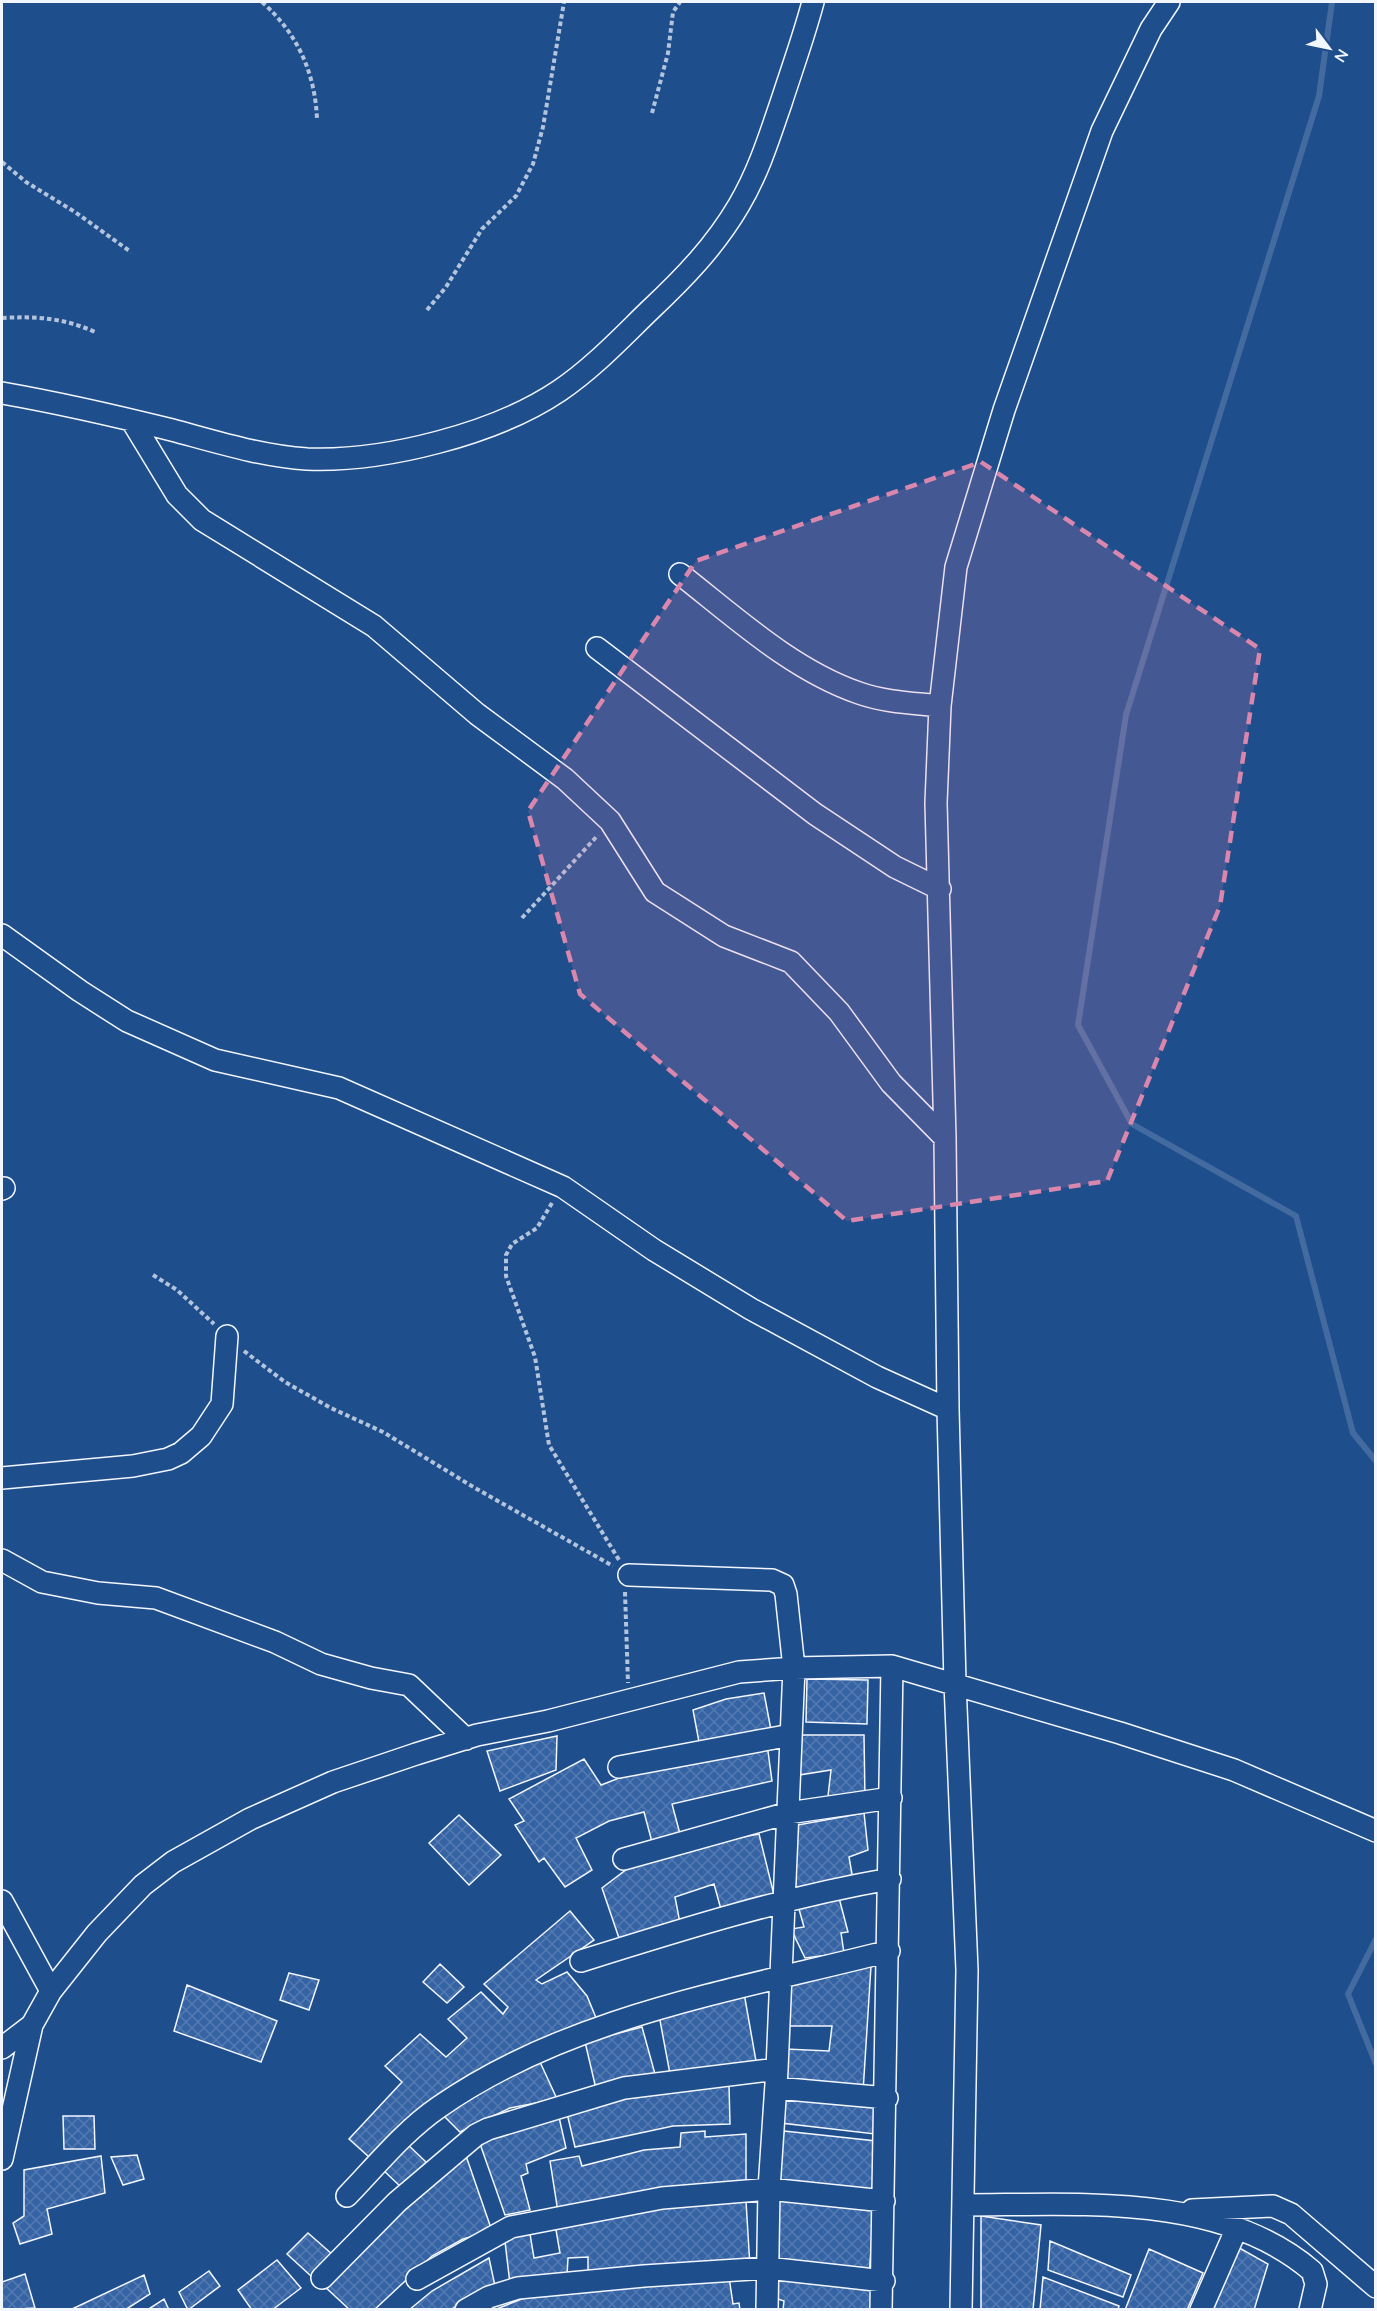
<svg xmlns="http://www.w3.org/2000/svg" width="1377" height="2311" viewBox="0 0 1377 2311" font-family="Quicksand,sans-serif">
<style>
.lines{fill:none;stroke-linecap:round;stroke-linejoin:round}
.stream{stroke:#446ba0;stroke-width:6}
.building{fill:url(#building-cross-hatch);stroke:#f2f6ff;stroke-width:1.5}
.minor-casing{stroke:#f2f6ff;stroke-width:24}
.path{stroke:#b3c4dc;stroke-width:4;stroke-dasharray:4.5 3;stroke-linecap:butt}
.minor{stroke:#1f4e8c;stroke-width:21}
.marked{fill:#da87ad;fill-opacity:0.2;stroke:#da87ad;stroke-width:4.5;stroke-dasharray:12 8;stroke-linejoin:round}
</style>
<defs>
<pattern id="building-cross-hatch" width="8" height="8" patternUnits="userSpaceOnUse" patternTransform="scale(1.5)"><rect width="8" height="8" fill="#3563a3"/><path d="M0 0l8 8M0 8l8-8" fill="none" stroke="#537ab1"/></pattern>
</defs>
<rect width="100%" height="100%" fill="#1f4e8c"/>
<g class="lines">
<path class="stream" d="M1332 2 1319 96 1126 715 1078 1025 1132 1124 1296 1216 1353 1433 1376 1461
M1376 1939 1348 1994 1376 2064"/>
</g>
<path class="building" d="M807 1679 868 1680 867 1724 806 1722Z
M764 1693 771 1730 699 1742 693 1710 726 1699Z
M801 1735H864L865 1800 827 1805 831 1770 799 1775Z
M557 1736 556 1770 500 1791 487 1751Z
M767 1744 772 1781 672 1804 680 1834 652 1842 644 1812 609 1821 576 1838 592 1870 565 1887 544 1858 539 1862 515 1825 524 1821 509 1799 584 1759 601 1785 648 1767Z
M864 1813 868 1850 849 1857 853 1880 795 1889 792 1826Z
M459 1815 501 1855 469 1885 429 1843Z
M759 1834 774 1895 722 1913 714 1884 675 1897 680 1923 621 1944 602 1888 631 1866 705 1844Z
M838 1894 848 1932 841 1933 844 1953 805 1958 791 1929 804 1927 797 1902Z
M570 1911 594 1940 536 1980 542 1984 567 1972 587 1996 599 2025 419 2109 369 2157 349 2139 402 2082 385 2066 420 2034 446 2057 467 2038 448 2019 481 1992 503 2014 508 2007 484 1984Z
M440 1964 464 1987 447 2003 423 1982Z
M871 1966 863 2092 788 2085 786 2049 829 2051 832 2026H787L783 1980Z
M289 1973 319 1980 309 2010 280 2000Z
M187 1985 277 2021 261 2062 174 2031Z
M744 1993 756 2061 726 2069 670 2074 659 2015Z
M642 2027 655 2074 597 2093 585 2042Z
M540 2062 557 2099 510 2108 460 2132 440 2112Z
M729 2085 730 2124 673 2126 575 2147 566 2109 641 2094Z
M785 2092 879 2105 875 2134 781 2123Z
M63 2116H94L95 2149H64Z
M559 2117 566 2148 526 2164 528 2173 521 2176 530 2210 505 2215 479 2141Z
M705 2131V2137L746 2134V2188L558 2212 550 2161 579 2156 582 2166 644 2150 680 2147 681 2133Z
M784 2131 876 2141 872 2194 776 2182Z
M405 2142 426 2162 403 2189 381 2168Z
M465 2153 492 2231 463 2239 432 2256 374 2310H350L323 2285Z
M137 2155 144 2179 123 2185 111 2157Z
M101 2156 105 2193 47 2209 52 2234 20 2244 13 2223 24 2216V2170Z
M777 2193 874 2205 869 2278 779 2260Z
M695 2196 746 2201 750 2267 588 2273V2257L568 2258 567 2275 510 2284 504 2233 529 2228 534 2258 560 2253 555 2224Z
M981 2216 1041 2225 1033 2310H981Z
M308 2233 333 2255 311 2276 287 2254Z
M1050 2241 1131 2275 1123 2297 1048 2270Z
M1234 2245 1268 2264 1254 2310H1207Z
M1149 2249 1203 2273 1187 2310H1125Z
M489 2258 495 2286 450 2310H409L432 2291Z
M277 2260 301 2288 272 2310H252L238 2290Z
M209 2271 220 2286 188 2310 179 2292Z
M777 2272 877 2291 872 2310H783L784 2301 772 2297Z
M25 2274 35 2308 2 2310V2282Z
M144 2275 150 2294 125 2310H70Z
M729 2277 733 2304 739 2303 740 2310H494L544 2290Z
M1043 2277 1119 2306 1118 2310H1040Z
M164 2299 169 2310H147Z"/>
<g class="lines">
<g class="minor-casing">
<path id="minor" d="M2 393C59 403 116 416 172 430 217 442 261 456 307 459 384 462 495 434 559 391 593 368 621 338 650 310 684 278 715 246 739 205 758 173 769 138 781 103 792 69 804 36 813 2
M132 421 177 495 202 520 374 626 477 714 565 779 610 821 655 892 724 936 791 962 839 1012 891 1083 945 1138
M680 574C735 617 792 670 859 693 884 702 913 703 940 706
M597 648 815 814 895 867 940 889
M2 935 80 991 127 1021 215 1060 339 1088 563 1187 654 1250 751 1309 877 1377 948 1409
M2 1189 4 1188
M2 1478 133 1466 168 1459 181 1453 201 1436 222 1404 227 1336
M2 1560 42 1582 98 1593 156 1598 275 1642 321 1664 371 1678 409 1685 466 1739
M629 1575 772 1580 783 1585 786 1594 794 1668 777 2069 769 2189 767 2310
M619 1767 791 1735
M624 1859 788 1813 891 1798
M2 1901 51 1991
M581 1961C683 1929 785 1897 890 1879
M2 2048 32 2025
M776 2088 887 2098
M2 2159 32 2025 51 1991 97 1933 143 1885 173 1862 250 1819 333 1782 416 1754 477 1735 548 1721 739 1672 794 1668 892 1666 1120 1733 1234 1770 1376 1831
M347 2196C376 2166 404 2131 439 2107 569 2016 737 1990 889 1951
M963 2205C1076 2205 1220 2192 1312 2271L1316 2284 1310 2310
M1192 2210 1273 2206 1291 2214 1376 2287
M322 2278 397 2202 476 2135 488 2129 624 2088 777 2069
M417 2279 511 2227 662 2198 769 2189 884 2201
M466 2310 489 2297 518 2288 644 2276 767 2268 884 2281
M881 2310 892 1666
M961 2310 967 1970 955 1683 948 1409 945 1138 936 803 940 706 956 567 1004 410 1102 131 1151 29 1169 2
M1201 2310 1236 2230"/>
</g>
<path class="path" d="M262 2C297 33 315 72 317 119
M652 113 668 53 673 12 680 2
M2 162 26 182 75 212 131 252
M427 310 446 287 482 229 516 196 533 164 543 127 564 2
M2 318C36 316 64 318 95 332
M522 918 598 835
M552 1203 537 1228 512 1244 506 1255V1276L535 1357 549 1445 619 1560
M153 1275 177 1290 214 1324
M244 1351 285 1382 331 1408 383 1432 475 1488 613 1566
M625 1592 628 1683"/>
<use href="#minor" class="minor"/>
</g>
<path class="marked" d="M981 462 1260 649 1220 906 1107 1181 847 1221 580 994 528 811 696 561Z"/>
<rect width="1377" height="2311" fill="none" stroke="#f2f6ff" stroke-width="6"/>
<g transform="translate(1329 48) rotate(122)" stroke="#1f4e8c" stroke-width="4.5" paint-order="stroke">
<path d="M0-4.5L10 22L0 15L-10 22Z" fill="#f2f6ff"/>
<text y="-9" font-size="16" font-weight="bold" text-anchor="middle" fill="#f2f6ff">N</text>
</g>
</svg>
